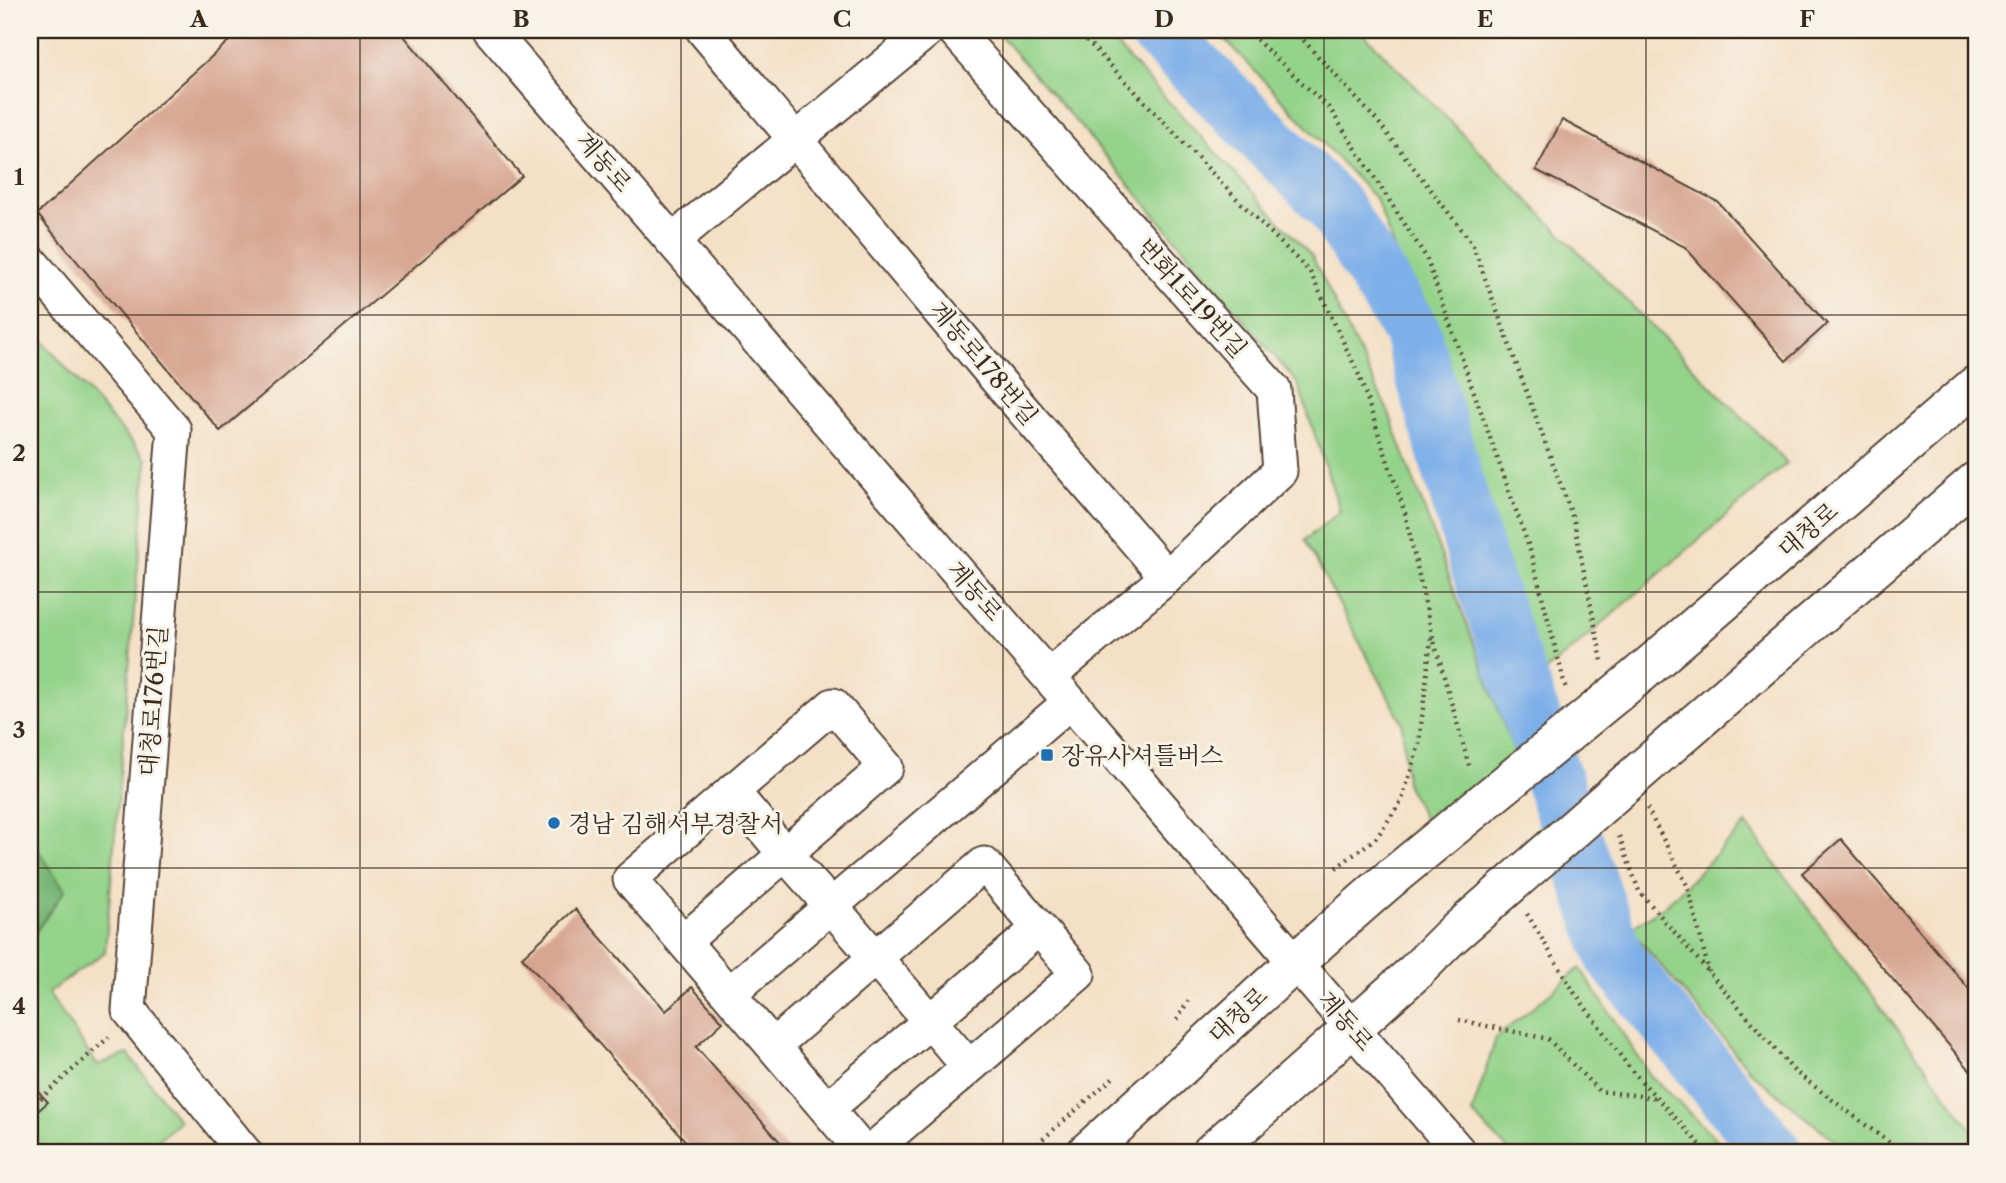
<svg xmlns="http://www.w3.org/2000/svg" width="2006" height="1183" viewBox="0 0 2006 1183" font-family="'Libre Caslon Text','Noto Serif KR',serif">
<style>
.green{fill:#94d38a;stroke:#687e54;stroke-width:2}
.forest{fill:#77b576;stroke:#59704a;stroke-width:2}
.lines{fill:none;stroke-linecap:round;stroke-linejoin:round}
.river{stroke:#7dafe9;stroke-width:58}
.building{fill:#d7a692}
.minor-casing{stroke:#574537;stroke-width:37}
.major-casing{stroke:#574537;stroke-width:42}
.path{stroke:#574537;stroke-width:4.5;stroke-dasharray:2 5;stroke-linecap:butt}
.minor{stroke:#fff;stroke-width:33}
.major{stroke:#fff;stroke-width:38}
.major-bridge-casing{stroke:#574537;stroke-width:42;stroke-linecap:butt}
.major-bridge{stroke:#fff;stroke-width:38}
.grid{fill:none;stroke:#3b2a1e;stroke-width:2;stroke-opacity:0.55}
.poi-dot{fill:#1f6fb2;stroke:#f7f3e8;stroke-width:2.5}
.labels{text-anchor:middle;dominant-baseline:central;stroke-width:6;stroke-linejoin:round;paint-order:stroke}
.street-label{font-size:24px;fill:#3b2a1e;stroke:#f7f3e8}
.poi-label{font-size:24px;fill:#3b2a1e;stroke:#f7f3e8;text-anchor:start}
.neatline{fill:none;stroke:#3b2a1e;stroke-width:2.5}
.grid-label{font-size:23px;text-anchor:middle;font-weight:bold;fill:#3b2a1e}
</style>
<rect width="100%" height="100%" fill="#f7f3e8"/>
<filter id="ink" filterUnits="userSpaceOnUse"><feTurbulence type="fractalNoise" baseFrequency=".0143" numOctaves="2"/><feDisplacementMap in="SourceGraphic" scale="14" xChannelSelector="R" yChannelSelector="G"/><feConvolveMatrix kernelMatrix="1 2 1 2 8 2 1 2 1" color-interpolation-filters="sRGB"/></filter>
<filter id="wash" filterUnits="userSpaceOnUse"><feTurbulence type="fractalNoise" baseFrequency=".00686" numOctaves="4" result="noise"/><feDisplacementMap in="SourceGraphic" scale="28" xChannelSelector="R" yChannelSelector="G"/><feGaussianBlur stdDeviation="1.57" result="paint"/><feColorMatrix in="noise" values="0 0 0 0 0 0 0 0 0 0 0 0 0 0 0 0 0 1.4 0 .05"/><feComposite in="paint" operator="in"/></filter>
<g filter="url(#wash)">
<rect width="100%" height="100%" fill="#f4e0c6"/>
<path class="green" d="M995 30H1102L1312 256 1388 411 1518 763 1432 835 1406 783 1402 722 1305 540 1340 511 1298 384 1085 132Z
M1216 30H1360L1787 463 1575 647 1529 684 1480 489 1376 199Z
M30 327 147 459 105 952 48 993 97 1065 128 1054 179 1121 144 1153H59L53 1149 49 1153H30Z
M1746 824 1976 1135V1153H1850L1752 1073 1630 929 1666 905Z
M1580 968 1650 1075 1731 1153H1511L1472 1113 1496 1038Z"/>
<path class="forest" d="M30 838 65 890 30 940Z"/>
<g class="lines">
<path class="river" d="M1157 30 1333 205 1411 330 1478 562 1615 958 1774 1153"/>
</g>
<g id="blocks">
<path class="building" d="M241 30H399L522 176 220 431 37 214Z
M1562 120 1718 202 1827 324 1786 361 1685 247 1536 170Z
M1841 839 1976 997V1077L1802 873Z
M575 909 666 1011 692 987 723 1022 696 1047 788 1151 786 1153H696L522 957Z
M30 1083 48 1102 30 1118Z"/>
</g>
</g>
<g filter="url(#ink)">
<use href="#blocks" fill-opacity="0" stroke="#574537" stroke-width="2"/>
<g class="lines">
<g class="minor-casing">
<path id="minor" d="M490 30 1460 1153
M703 30 998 381 1167 577
M954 30 1274 390 1280 471 1167 577 1049 676
M672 241 928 30
M30 261 174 430 129 1010 245 1153
M684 941 785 854 732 791
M729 994 831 906 785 854 886 767 833 705 630 879 773 1046
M969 1067 831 906 1070 702
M827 1109 1039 928
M864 1153 773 1046 984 864 1078 974 869 1153"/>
</g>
<g class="major-casing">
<path id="major" d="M1640 674 1976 385
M1662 752 1976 481
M1086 1153C1188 1062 1287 967 1391 878
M1211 1153 1415 972 1449 938"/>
</g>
<path class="path" d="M1077 30 1231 193 1310 272 1359 375 1405 513 1432 634 1470 769
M1246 30 1330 109 1426 257 1530 550 1566 689
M1294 30 1379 123 1472 243 1574 521 1602 661
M1647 808 1688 887 1709 972
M1619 836 1639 891 1794 1071 1903 1153
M1336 868 1377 837 1402 800 1419 744 1431 638
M1527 914 1574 992 1631 1070 1708 1153
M1177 1020 1188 1001
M1459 1020 1548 1039 1599 1091 1657 1098
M30 1108 109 1037
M1027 1153 1116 1075"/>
<use href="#minor" class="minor"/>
<use href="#major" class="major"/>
<g class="major-bridge-casing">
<path id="major-bridge" d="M1391 878 1640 674
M1449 938 1662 752"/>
</g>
<use href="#major-bridge" class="major-bridge"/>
</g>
</g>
<path class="grid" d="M360 30V1153M681 30V1153M1003 30V1153M1324 30V1153M1646 30V1153M30 315H1976M30 592H1976M30 868H1976"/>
<g class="poi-dot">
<rect x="1040" y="748" width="14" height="14" rx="3.5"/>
<circle cx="554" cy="823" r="7"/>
</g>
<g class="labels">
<g class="street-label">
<text transform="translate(604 162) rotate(49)">계동로</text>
<text transform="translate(1192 298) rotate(48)">번화1로19번길</text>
<text transform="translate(984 363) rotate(50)">계동로178번길</text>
<text transform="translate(1808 530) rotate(-41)">대청로</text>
<text transform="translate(975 591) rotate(49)">계동로</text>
<text transform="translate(153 701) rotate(-86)">대청로176번길</text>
<text transform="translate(1238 1015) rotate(-43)">대청로</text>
<text transform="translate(1346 1021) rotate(49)">계동로</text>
</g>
<g class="poi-label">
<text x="1061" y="755">장유사셔틀버스</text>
<text x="568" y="823">경남 김해서부경찰서</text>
</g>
</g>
<rect width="2006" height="1183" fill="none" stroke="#f7f3e8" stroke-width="77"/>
<rect x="38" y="38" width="1930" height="1106" class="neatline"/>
<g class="grid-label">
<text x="199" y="27">A</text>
<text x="521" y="27">B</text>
<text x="842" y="27">C</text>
<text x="1164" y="27">D</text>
<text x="1485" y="27">E</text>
<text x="1807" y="27">F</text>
<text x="19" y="185">1</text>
<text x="19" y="461">2</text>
<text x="19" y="738">3</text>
<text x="19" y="1014">4</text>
</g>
</svg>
